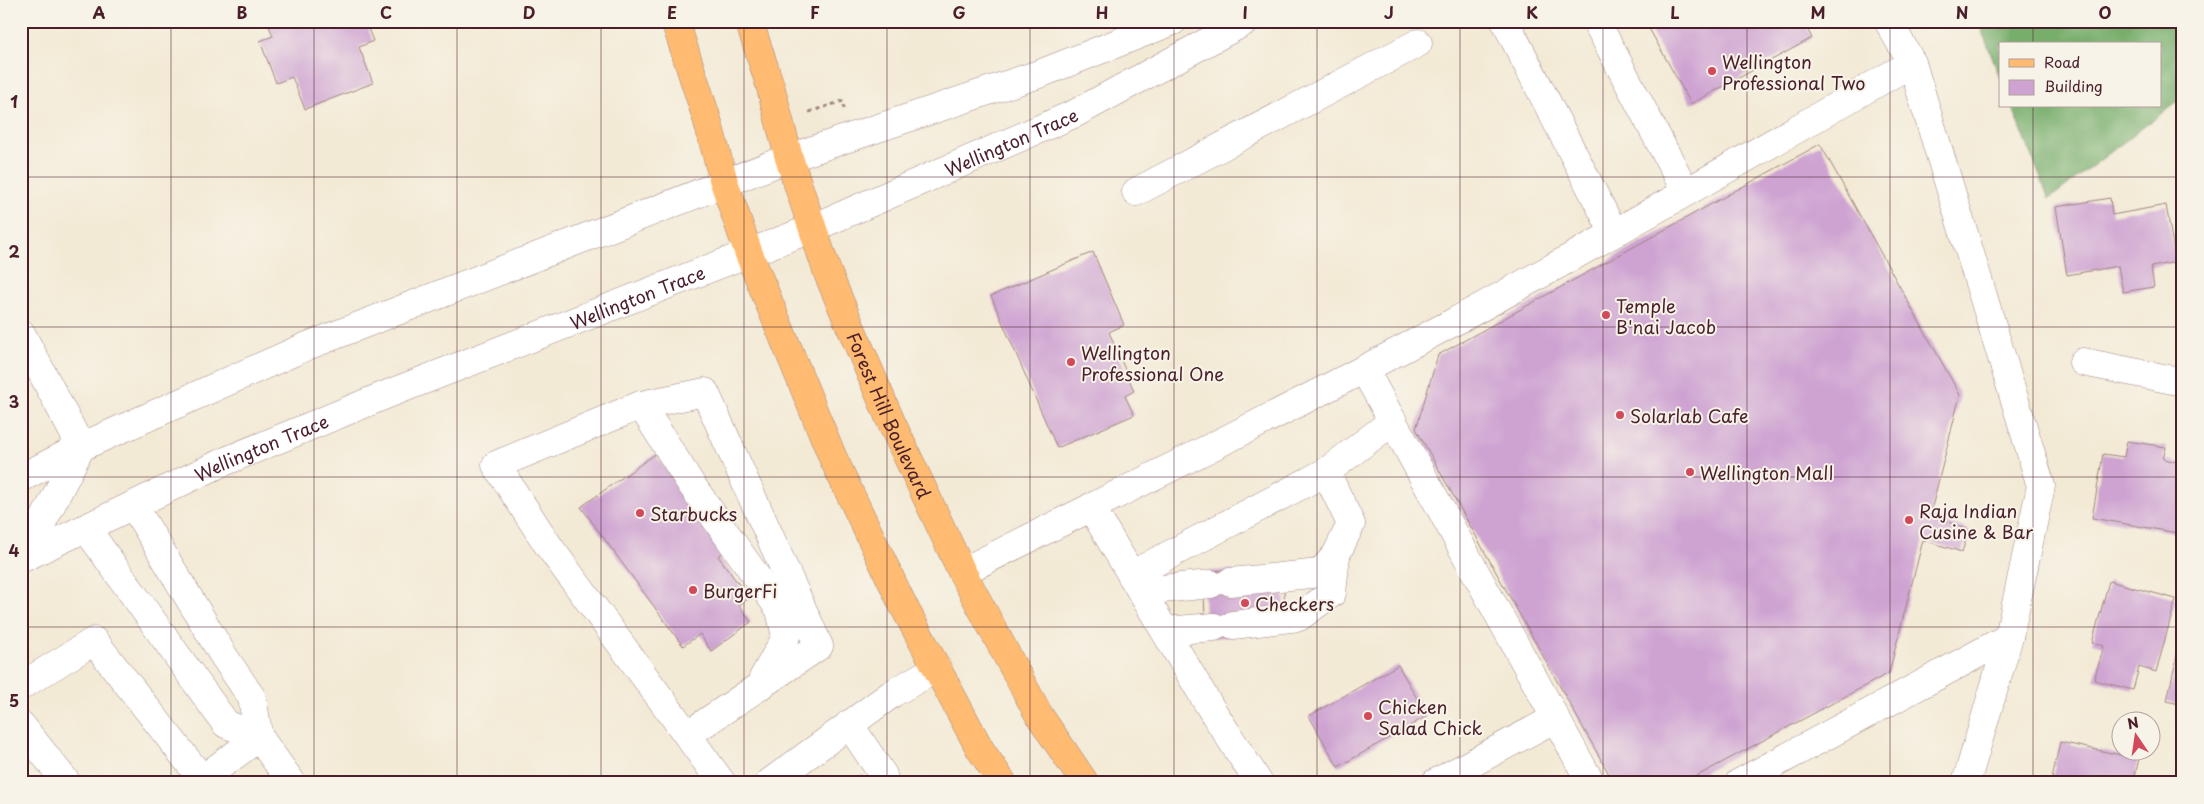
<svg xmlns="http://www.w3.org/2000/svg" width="2204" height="804" viewBox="0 0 2204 804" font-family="'Playpen Sans',sans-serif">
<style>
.forest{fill:#77ae6c;stroke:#60664c}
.building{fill:#cea3d2}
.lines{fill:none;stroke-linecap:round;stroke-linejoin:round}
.minor-casing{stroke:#9e8480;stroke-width:29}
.major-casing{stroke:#9e8480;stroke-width:29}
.path{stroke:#9e8480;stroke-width:3;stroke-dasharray:4 4;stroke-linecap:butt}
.minor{stroke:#fff;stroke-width:28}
.major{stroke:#febb71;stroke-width:28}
.grid{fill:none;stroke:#4a1f2b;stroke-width:1;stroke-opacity:0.55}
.poi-dot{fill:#d1495b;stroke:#f7f3e8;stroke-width:2}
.labels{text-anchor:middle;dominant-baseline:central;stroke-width:4;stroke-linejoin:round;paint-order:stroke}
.poi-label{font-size:18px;fill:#4a1f2b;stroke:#f7f3e8;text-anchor:start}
.street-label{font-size:18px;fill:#4a1f2b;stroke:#f7f3e8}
.neatline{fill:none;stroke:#4a1f2b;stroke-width:2}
.grid-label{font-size:16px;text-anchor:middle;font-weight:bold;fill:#4a1f2b}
</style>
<rect width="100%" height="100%" fill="#f7f3e8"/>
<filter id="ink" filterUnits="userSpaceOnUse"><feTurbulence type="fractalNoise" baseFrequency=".02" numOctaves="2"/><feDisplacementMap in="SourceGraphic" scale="10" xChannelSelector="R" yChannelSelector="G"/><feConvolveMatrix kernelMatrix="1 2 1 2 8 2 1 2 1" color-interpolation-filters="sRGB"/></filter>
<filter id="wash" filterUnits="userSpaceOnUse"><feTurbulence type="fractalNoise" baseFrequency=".0096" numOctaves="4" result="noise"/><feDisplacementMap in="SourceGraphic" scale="20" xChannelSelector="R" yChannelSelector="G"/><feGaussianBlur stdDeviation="1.12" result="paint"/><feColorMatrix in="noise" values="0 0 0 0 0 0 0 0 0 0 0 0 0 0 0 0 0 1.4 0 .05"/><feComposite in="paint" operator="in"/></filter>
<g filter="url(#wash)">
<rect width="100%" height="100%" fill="#f3ead5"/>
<path class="forest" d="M1978 21H2183V97L2049 199 2012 106H2160V44H2000V77Z"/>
<g id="blocks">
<path class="building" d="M267 21H365L373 41 359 47 373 83 305 109 292 77 276 83 260 41 273 36Z
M1645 21H1803L1812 38 1691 104Z
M1820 144 1960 395 1930 515 1969 530 1962 552 1923 540 1889 673 1684 783H1614L1416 429 1438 355Z
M2110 198 2112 215 2166 205 2176 262 2151 267 2154 287 2123 292 2118 266 2067 275 2056 207Z
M1093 252 1124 325 1109 332 1134 391 1125 396 1134 415 1057 448 991 296Z
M2127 441 2166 447 2163 459 2183 463V534L2092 518 2103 454 2124 457Z
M655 454 726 550 718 556 749 598 739 605 751 622 711 651 700 634 683 646 581 507Z
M1229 570 1284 589 1285 611 1234 636 1214 638 1205 617 1204 595 1210 571Z
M2109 581 2176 599 2156 672 2139 667 2133 690 2094 680 2104 646 2092 643Z
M2182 633 2183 634V705L2167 701Z
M1398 665 1427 716 1338 767 1309 716Z
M2060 742 2139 759 2134 779 2148 783H2051Z
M860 775 864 783H848Z"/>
</g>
</g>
<g filter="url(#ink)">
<use href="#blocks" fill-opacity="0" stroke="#9e8480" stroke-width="1"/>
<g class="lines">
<g class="minor-casing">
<g id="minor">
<path d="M1505 21 1614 233"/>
<path d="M1596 21 1686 192"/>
<path d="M1888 21 1912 63 2041 486 2009 637 1966 783"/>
<path d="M1136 192 1418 43"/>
<path d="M21 333 81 447 25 556"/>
<path d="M2083 362 2183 382"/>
<path d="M1364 369 1591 783"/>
<path d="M641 405 691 484 780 610 786 637 763 678"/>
<path d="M21 478 81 447 305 347 789 158 1042 73 1173 21"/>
<path d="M134 506 223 655 252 698 259 737 292 783"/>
<path d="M1091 507 1210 707 1259 783"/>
<path d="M86 528 226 724 259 737"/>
<path id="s1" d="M21 559 221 463 383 396 813 228 1076 113 1246 21"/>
<path d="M962 572C1125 490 1289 410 1450 324 1606 240 1759 150 1912 63"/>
<path d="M1131 575 1326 472 1393 421"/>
<path d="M1230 582 1320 573 1336 555 1351 524 1326 472"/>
<path d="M1141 591 1211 584"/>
<path d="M1233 625 1299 617 1332 593 1336 555"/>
<path d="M1165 631 1214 627"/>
<path d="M21 686 94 641 202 779"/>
<path d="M849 724 883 775"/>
<path d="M21 725 67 783"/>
<path d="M687 735 819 646 705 392 641 405 496 465 548 545 672 714 722 783"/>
<path d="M197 783 259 737"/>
<path d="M769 783 893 693 937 668"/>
<path d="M1435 783 1554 719"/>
<path d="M1739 783 2009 637"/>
</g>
</g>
<g class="major-casing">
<g id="major">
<path d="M675 21 707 119 724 182 749 254 833 458 903 605 980 749 1003 783"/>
<path id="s2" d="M749 21 770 85 789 158 828 274 892 424 962 572 1039 715 1085 783"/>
</g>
</g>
<path class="path" d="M809 112 843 101 844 109"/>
<use href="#minor" class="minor"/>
<use href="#major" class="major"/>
</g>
</g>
<path class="grid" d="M171 21V783M314 21V783M457 21V783M601 21V783M744 21V783M887 21V783M1030 21V783M1174 21V783M1317 21V783M1460 21V783M1603 21V783M1747 21V783M1890 21V783M2033 21V44M2033 106V783M21 177H2183M21 327H2183M21 477H2183M21 627H2183"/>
<g class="poi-dot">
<circle cx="1712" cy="71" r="5"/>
<circle cx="1606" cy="315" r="5"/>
<circle cx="1071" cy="362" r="5"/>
<circle cx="1620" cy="415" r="5"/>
<circle cx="1690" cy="472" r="5"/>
<circle cx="640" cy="513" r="5"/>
<circle cx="1909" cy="520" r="5"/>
<circle cx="693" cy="590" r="5"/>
<circle cx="1245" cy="603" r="5"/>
<circle cx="1368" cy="716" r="5"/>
</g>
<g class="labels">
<g class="poi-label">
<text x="1722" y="61">Wellington<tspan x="1722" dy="21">Professional Two</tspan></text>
<text x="1616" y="305">Temple<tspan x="1616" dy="21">B'nai Jacob</tspan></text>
<text x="1081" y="352">Wellington<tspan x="1081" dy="21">Professional One</tspan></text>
<text x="1630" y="415">Solarlab Cafe</text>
<text x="1700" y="472">Wellington Mall</text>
<text x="1919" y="510">Raja Indian<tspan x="1919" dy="21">Cusine &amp; Bar</tspan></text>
<text x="650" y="513">Starbucks</text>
<text x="703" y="590">BurgerFi</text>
<text x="1255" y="603">Checkers</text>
<text x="1378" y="706">Chicken<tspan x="1378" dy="21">Salad Chick</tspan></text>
</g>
<g class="street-label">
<text stroke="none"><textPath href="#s1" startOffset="1075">Wellington Trace</textPath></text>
<text stroke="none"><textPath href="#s1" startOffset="670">Wellington Trace</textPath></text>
<text stroke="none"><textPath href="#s2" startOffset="419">Forest Hill Boulevard</textPath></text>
<text stroke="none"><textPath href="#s1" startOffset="265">Wellington Trace</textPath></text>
</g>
</g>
<rect width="2204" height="804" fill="none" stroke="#f7f3e8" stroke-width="55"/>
<rect x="1999" y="42" width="162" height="65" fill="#f7f3e8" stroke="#b29e9c"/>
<rect x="2009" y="59" width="25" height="8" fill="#febb71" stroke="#b29e9c"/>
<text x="2044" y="68" font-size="15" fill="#4a1f2b">Road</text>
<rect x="2009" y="80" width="25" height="15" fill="#cea3d2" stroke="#b29e9c"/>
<text x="2044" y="92" font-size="15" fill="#4a1f2b">Building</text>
<g transform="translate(2136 736) rotate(347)"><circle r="24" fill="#f7f3e8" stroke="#b29e9c"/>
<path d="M0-4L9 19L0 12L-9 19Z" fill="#d1495b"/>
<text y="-8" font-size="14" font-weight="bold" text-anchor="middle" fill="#4a1f2b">N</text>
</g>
<rect x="28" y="28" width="2148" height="748" class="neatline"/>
<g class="grid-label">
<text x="99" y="19">A</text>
<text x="242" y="19">B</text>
<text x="386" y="19">C</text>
<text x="529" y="19">D</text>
<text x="672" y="19">E</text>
<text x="815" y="19">F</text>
<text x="959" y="19">G</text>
<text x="1102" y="19">H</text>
<text x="1245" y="19">I</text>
<text x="1389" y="19">J</text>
<text x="1532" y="19">K</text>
<text x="1675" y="19">L</text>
<text x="1818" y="19">M</text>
<text x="1962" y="19">N</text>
<text x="2105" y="19">O</text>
<text x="14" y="108">1</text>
<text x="14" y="258">2</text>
<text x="14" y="408">3</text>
<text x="14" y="557">4</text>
<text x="14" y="707">5</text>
</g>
</svg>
